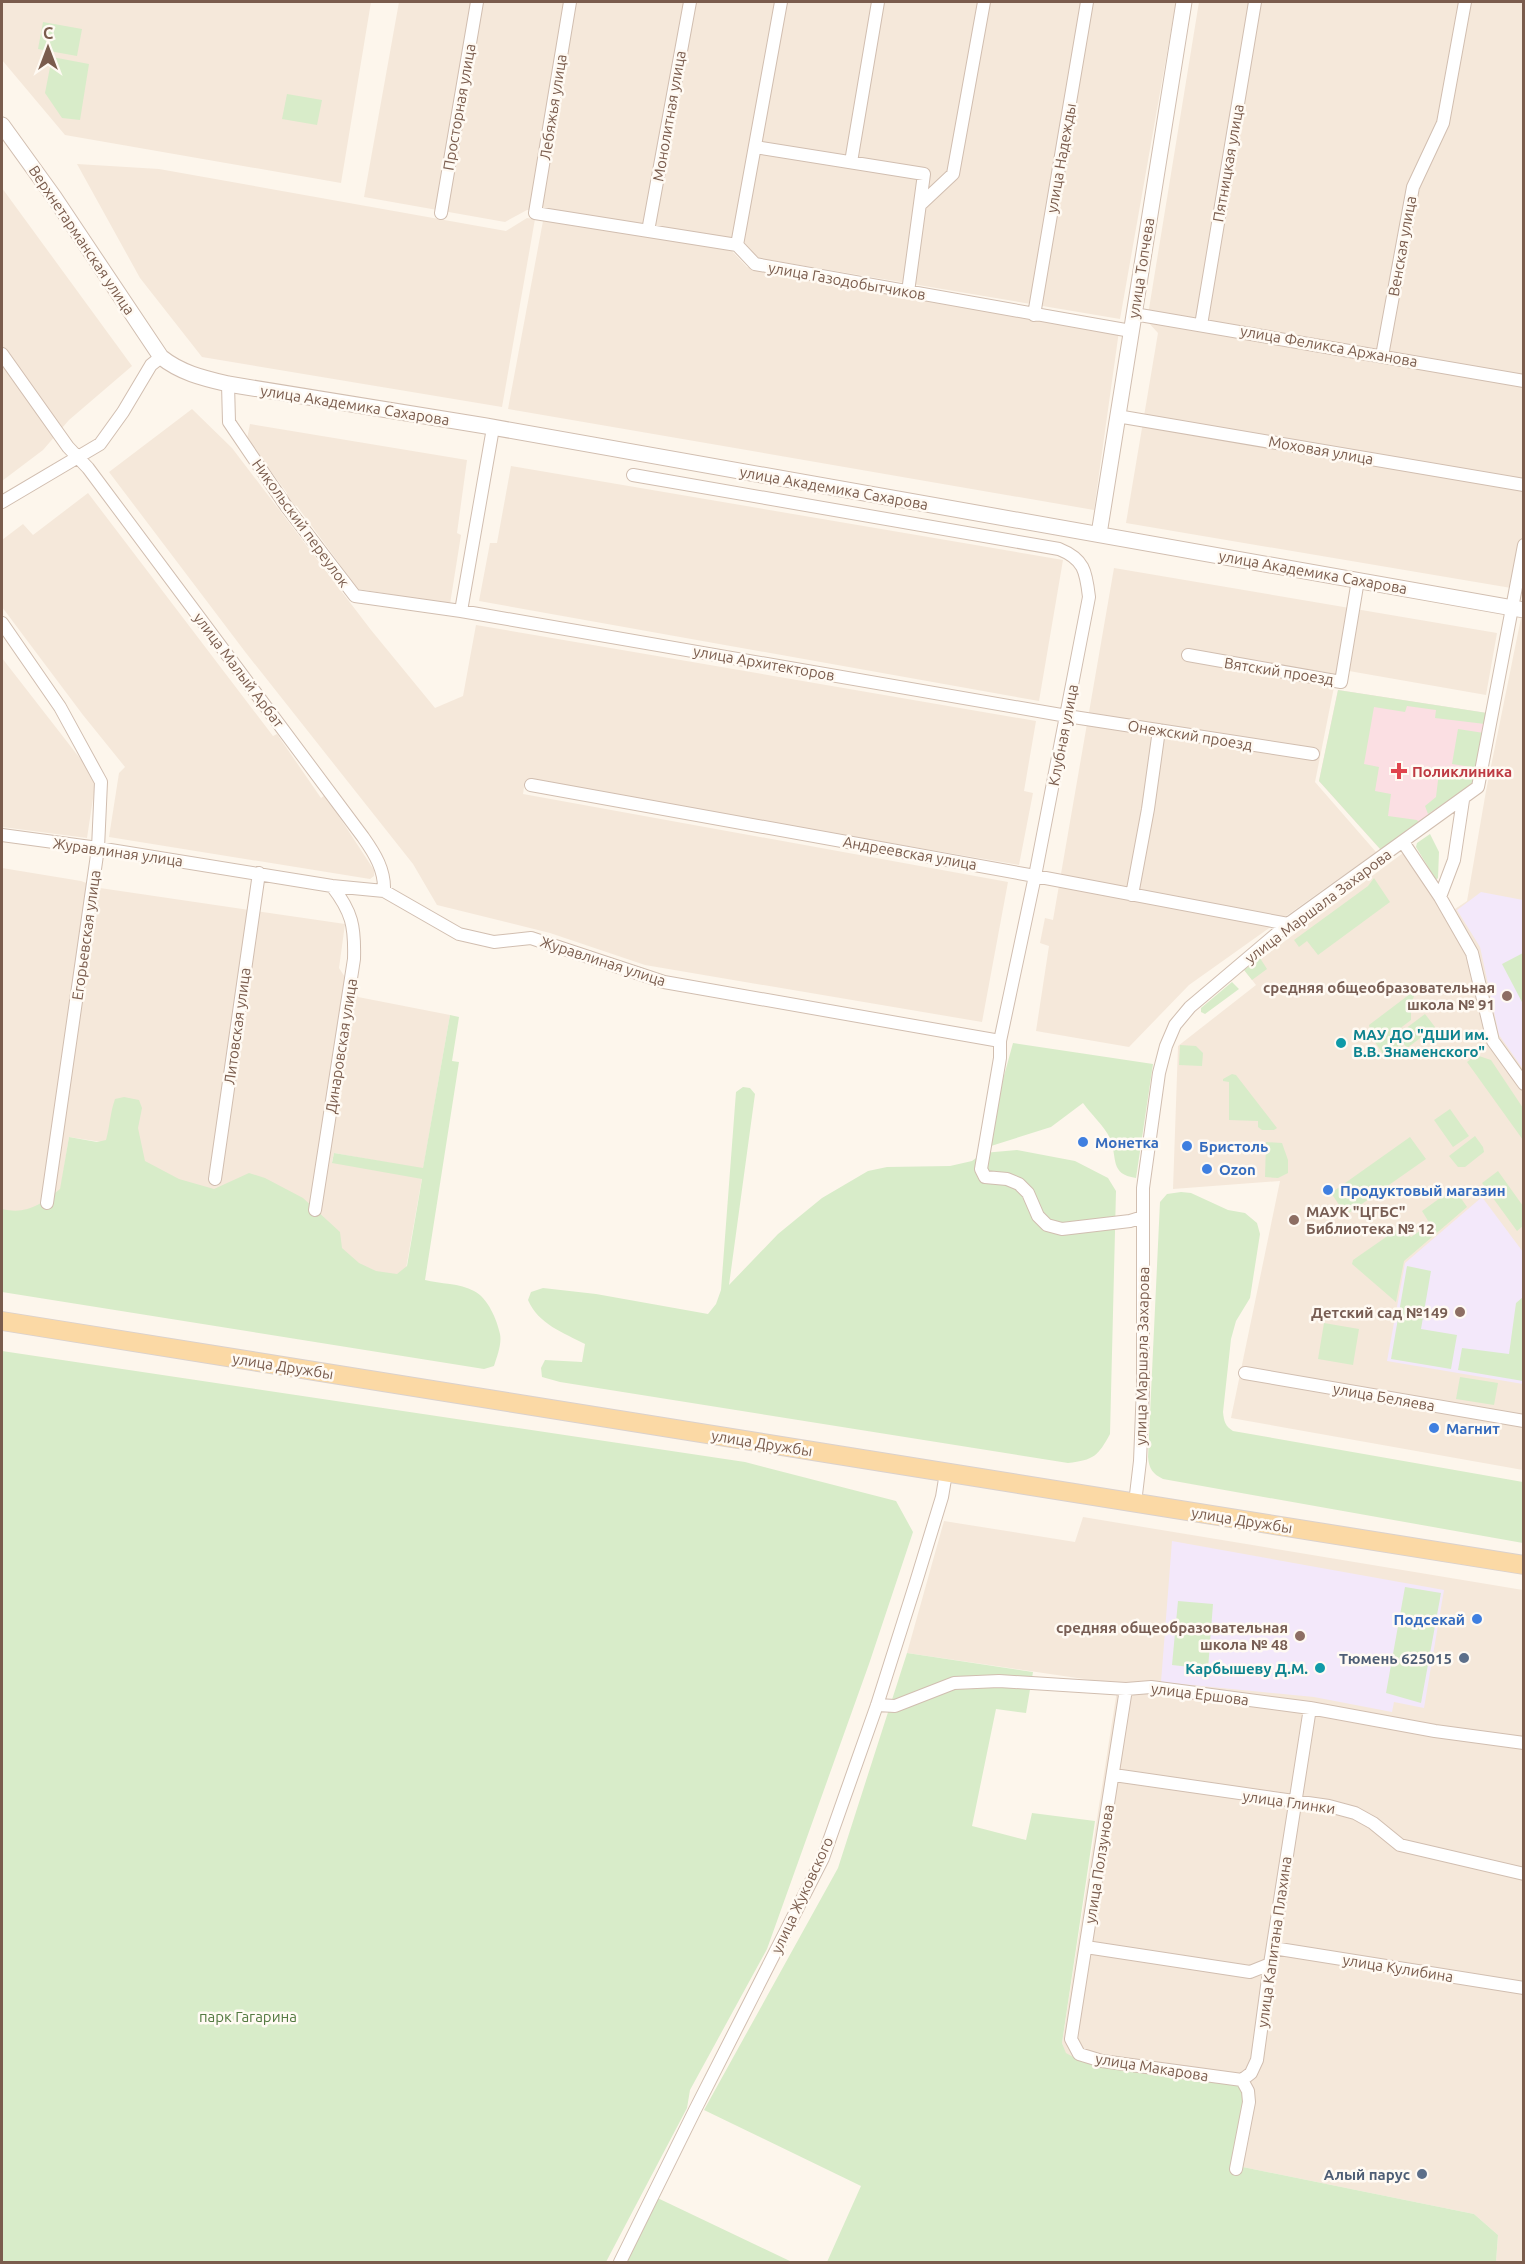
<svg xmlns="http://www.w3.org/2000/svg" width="1525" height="2264" viewBox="0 0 1525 2264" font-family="Ubuntu,sans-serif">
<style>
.residential{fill:#f5e8da}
.education{fill:#f3e8fa}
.medical{fill:#fbdfe3}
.green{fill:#d8ecc9}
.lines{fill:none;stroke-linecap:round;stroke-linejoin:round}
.minor-casing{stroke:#d1beb0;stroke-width:14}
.tertiary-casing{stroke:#d1beb0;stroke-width:17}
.primary-casing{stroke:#dad1cd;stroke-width:20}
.minor{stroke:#fff;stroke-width:12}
.tertiary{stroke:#fff;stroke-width:15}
.primary{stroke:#fbd9a5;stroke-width:18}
.health-dot{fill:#e0444e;stroke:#fffaf3;stroke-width:2}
.education-dot{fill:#8d6e63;stroke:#fffaf3;stroke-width:2}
.culture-dot{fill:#0f9aa8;stroke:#fffaf3;stroke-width:2}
.shop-dot{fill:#3f7fe0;stroke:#fffaf3;stroke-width:2}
.service-dot{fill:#5c6f8a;stroke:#fffaf3;stroke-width:2}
.labels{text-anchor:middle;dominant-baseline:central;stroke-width:5;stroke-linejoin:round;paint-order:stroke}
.street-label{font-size:15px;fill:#7a5c4d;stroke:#fffaf3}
.health-label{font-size:15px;font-weight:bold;fill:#be3a42;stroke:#fffaf3;text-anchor:start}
.education-label{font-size:15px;font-weight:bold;fill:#785e54;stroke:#fffaf3;text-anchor:end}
.culture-label{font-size:15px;font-weight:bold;fill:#0d838f;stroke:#fffaf3;text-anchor:start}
.shop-label{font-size:15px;font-weight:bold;fill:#366cbe;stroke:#fffaf3;text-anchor:start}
.service-label{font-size:15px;font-weight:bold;fill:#4e5e75;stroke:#fffaf3;text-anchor:end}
.park-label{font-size:15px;fill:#537a41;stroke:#fffaf3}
</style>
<rect width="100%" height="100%" fill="#fdf6ec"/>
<path class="residential" d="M2 2H371L341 183 65 135 2 60Z
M399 2H1176L1120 319 758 258 744 243 527 210 505 222 364 197Z
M1199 2H1523V590L1126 523 1158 333 1147 321Z
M77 164 159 169 506 231 527 218 535 219 502 407 202 357 140 278Z
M2 188 132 366 69 420 43 450 2 481Z
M543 221 731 250 747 267 1119 331 1094 510 508 409Z
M192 409 232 448 371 630 435 708 463 696 476 625 1036 721 1024 791 1033 793 1019 865 525 781 523 794 1008 882 982 1022 645 965 550 933 437 905 413 864 246 653 109 472Z
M250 424 467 460 457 533 461 535 450 604 358 589 297 506 286 504 287 493 247 439Z
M511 466 1063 560 1039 701 479 601 490 543H497Z
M88 493 273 736 277 734 321 798 325 795 374 870V876L370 879 109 837 119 773 125 767 83 715 2 607V540L23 524 33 535Z
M1114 568 1497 633 1486 695 1349 671 1346 688 1334 687 1315 782 1376 852 1189 985 1129 1047 1036 1031 1049 946 1040 943 1045 918 1053 920Z
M1521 618 1523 619V1470L1231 1418 1280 1181 1173 1189 1178 1046 1256 985 1245 971 1403 853 1446 915 1467 901 1486 791Z
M2 658 96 779 87 838 2 827Z
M2 868 81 881 100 888 345 924 339 968 358 997 450 1015 423 1169 334 1153 332 1162 422 1178 404 1280 318 1261 128 1191 134 1147 69 1137 55 1224 2 1214Z
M1083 1517 1523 1590V2262H1496L1498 2235 1474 2214 1233 2165 1066 2054 1062 2043 1118 1684 907 1653 944 1521 1075 1542Z"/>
<path class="education" d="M1481 892 1523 900V1069L1499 1035 1480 947 1457 910Z
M1482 1197 1523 1252V1384L1387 1361 1405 1263Z
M1172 1541 1444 1590 1424 1708 1394 1702 1392 1712 1314 1697 1161 1682Z"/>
<path class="medical" d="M1338 690 1487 713 1475 784 1381 850 1319 781Z"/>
<path class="green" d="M43 22 82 29 77 56 38 49Z
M52 57 89 64 80 120 62 118 45 93Z
M287 94 322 100 317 125 282 119Z
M1338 690 1487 713 1485 724 1435 718 1436 710 1407 706 1405 712 1374 707 1364 764 1379 767 1375 791 1391 794 1388 816 1417 820 1419 823 1381 850 1319 781Z
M1458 729 1484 733 1477 768 1452 764Z
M1439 772 1474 777 1473 784 1428 814 1425 806 1436 797Z
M1430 834 1439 852 1438 878 1436 880 1416 847 1417 843Z
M1374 878 1390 902 1318 955 1307 941 1299 947 1294 940 1368 886Z
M1523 953V1004L1502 964Z
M1260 958 1267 969 1252 980 1244 970Z
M1232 982 1239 989 1205 1014 1201 1012V1008Z
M1410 994 1414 996 1411 1005V1020L1394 1033 1403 1048 1387 1060 1371 1036 1369 1025Z
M1425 1014 1435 1027 1407 1048 1397 1035Z
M450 1015 459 1017 452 1061 459 1062 425 1280C440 1284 460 1283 474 1291 488 1298 497 1320 500 1334 502 1344 497 1356 494 1366L484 1369 2 1292V1209C27 1215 41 1204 60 1189L69 1137 97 1142 106 1140C110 1126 110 1113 115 1099L124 1097 139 1100 142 1108 138 1128 145 1161 179 1179 214 1189 249 1173 265 1178 303 1198 340 1232 342 1248 359 1263 376 1271 397 1274 407 1266 422 1179 332 1163 334 1153 423 1168Z
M1013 1043 1153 1064 1136 1178C1109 1174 1118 1158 1110 1138 1104 1126 1091 1114 1083 1103L1051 1127 991 1146 1002 1083Z
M1180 1045 1196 1046 1203 1053 1202 1066 1179 1065Z
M1476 1055 1491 1060 1523 1108V1140L1467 1062Z
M1232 1074 1236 1075 1277 1128 1274 1130H1262L1258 1127V1121L1229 1120V1082L1223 1081V1079Z
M743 1087 750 1088 755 1094 729 1285 778 1234 822 1198 868 1171 887 1167 950 1166 972 1161 983 1153 1017 1150 1075 1161 1108 1178 1116 1191 1110 1434C1098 1456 1094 1460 1068 1463L560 1382 542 1377 541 1368 545 1360 582 1362 585 1344C564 1333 538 1324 528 1300L531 1292 543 1288 596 1294 708 1314 716 1304 721 1290 736 1092Z
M1450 1109 1469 1136 1453 1147 1434 1120Z
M1475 1136 1483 1147 1484 1152 1465 1167H1458L1449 1156Z
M1410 1137 1426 1159 1346 1215 1331 1193Z
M1266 1142 1282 1143 1288 1160V1173L1278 1178 1265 1177Z
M1498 1171 1523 1206V1226L1517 1231 1482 1183Z
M1454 1188 1467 1207 1404 1261 1396 1302 1352 1264 1353 1260 1402 1226 1411 1237 1430 1224 1422 1211Z
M1181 1192 1191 1193 1228 1210 1245 1213 1257 1223 1260 1234 1250 1298 1236 1321 1231 1339 1223 1412C1224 1421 1225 1426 1233 1431L1523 1482V1543L1163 1479C1153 1474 1149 1469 1148 1457L1160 1202 1167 1194Z
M1407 1266 1431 1271 1421 1329 1457 1335 1451 1369 1391 1359Z
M1523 1297V1381L1458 1370 1462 1348 1509 1354 1516 1303Z
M1324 1323 1359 1329 1353 1365 1318 1359Z
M2 1351 745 1462 896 1501 913 1532 869 1664 767 1949 690 2090 687 2108 606 2262H2Z
M1460 1377 1498 1383 1494 1405 1456 1399Z
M1405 1587 1441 1593 1421 1703 1386 1693Z
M1178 1601 1213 1604 1208 1669 1172 1665Z
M907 1653 1033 1672 1026 1713 996 1709 972 1826 1026 1840 1032 1813 1095 1821 1062 2043 1066 2053 1075 2058 1240 2082 1245 2090 1233 2165 1474 2214 1498 2235 1496 2262H827L861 2186 704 2110 838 1868Z
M647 2193 792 2262H613Z"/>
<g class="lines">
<g class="minor-casing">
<path id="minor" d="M570 2 535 213 737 245 755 264 1131 331
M755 147 924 174 908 292
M851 162 878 2
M920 205 953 174 984 2
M441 213 477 2
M648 231 690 2
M737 245 781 2
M1134 314 1524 381
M1034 315 1087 2
M1201 325 1255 2
M2 354 68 447 88 468 363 837C375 854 385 870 384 891
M1382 356 1413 187 1443 123 1465 2
M228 384 229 422 286 506 355 596 461 611 1067 716 1313 754
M1117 416 1524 485
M633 475 1059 549C1084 559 1086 571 1089 597L1035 876 1000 1041V1058L981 1169 985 1177 1007 1179 1019 1184 1028 1193 1038 1216 1047 1225 1062 1229 1130 1221 1143 1217
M2 502 100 444 123 412 151 365 161 357
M461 611 493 428
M2 623 60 707 101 782 98 848 47 1203
M1188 655 1341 682 1358 580
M531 785 1035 876 1288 924
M1463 800 1454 860 1440 897 1472 953 1493 1041 1524 1084
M2 835 98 848 332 886 384 891 459 934 494 942 531 938 664 982 1000 1041
M1403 842 1440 897
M1132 895 1148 809 1159 730
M215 1179 259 873
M315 1210 354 959C355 926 352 912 332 886
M1245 1373 1524 1421
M1135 1503 1140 1461 1143 1387V1188L1159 1073 1166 1046 1175 1025 1190 1007 1288 924 1478 787 1524 545
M1126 1689 1071 2039 1079 2054 1102 2061 1242 2080
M877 1705 895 1706 954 1683 999 1681 1126 1689 1151 1687 1310 1708 1435 1731 1524 1743
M1114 1775 1329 1806 1355 1813 1373 1823 1400 1845 1524 1874
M1086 1947 1250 1972 1270 1964
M1273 1948 1524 1988
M1236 2169 1249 2102 1248 2091 1242 2080 1251 2073 1257 2060 1270 1964 1310 1708
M620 2262 695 2110 823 1858 877 1705 916 1582 942 1497 946 1473"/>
</g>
<g class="tertiary-casing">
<path id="tertiary" d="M2 125 54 197 161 357C181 373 203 378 228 384L486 426 1524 610
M1099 534 1184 2"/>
</g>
<g class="primary-casing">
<path id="primary" d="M2 1321 1524 1565"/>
</g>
<use href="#minor" class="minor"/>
<use href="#tertiary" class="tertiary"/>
<use href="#primary" class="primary"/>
</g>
<path class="health-dot" d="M1396 762h6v6h6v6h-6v6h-6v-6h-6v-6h6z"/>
<g class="education-dot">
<circle cx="1507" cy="996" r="6"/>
<circle cx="1294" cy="1220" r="6"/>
<circle cx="1460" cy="1312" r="6"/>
<circle cx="1300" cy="1636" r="6"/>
</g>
<g class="culture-dot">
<circle cx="1341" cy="1043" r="6"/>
<circle cx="1320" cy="1668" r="6"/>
</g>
<g class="shop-dot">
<circle cx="1083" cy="1142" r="6"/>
<circle cx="1187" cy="1146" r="6"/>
<circle cx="1207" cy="1169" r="6"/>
<circle cx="1328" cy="1190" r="6"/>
<circle cx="1434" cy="1428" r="6"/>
<circle cx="1477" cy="1619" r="6"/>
</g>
<g class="service-dot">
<circle cx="1464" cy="1658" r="6"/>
<circle cx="1422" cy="2174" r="6"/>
</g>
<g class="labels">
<g class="street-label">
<text transform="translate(459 107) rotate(-80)">Просторная улица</text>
<text transform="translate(553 107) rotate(-81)">Лебяжья улица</text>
<text transform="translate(669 116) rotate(-80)">Монолитная улица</text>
<text transform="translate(1061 158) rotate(-80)">улица Надежды</text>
<text transform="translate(1228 163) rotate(-80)">Пятницкая улица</text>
<text transform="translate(82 240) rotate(56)">Верхнетарманская улица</text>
<text transform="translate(1402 246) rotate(-80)">Венская улица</text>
<text transform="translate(1141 268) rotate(-81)">улица Топчева</text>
<text transform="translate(847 281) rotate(10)">улица Газодобытчиков</text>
<text transform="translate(1329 346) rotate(10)">улица Феликса Аржанова</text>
<text transform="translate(355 405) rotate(9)">улица Академика Сахарова</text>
<text transform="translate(1321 450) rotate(10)">Моховая улица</text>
<text transform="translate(834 488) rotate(10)">улица Академика Сахарова</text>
<text transform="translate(301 523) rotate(54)">Никольский переулок</text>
<text transform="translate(1313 572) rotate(10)">улица Академика Сахарова</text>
<text transform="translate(764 663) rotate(10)">улица Архитекторов</text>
<text transform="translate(239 670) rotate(53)">улица Малый Арбат</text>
<text transform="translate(1279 671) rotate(9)">Вятский проезд</text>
<text transform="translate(1063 735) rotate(-79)">Клубная улица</text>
<text transform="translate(1190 735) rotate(9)">Онежский проезд</text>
<text transform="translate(118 852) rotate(8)">Журавлиная улица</text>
<text transform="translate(910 853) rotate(10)">Андреевская улица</text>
<text transform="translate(1318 906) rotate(-37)">улица Маршала Захарова</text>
<text transform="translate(86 935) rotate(-82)">Егорьевская улица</text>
<text transform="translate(603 961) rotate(18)">Журавлиная улица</text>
<text transform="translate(237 1026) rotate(-82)">Литовская улица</text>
<text transform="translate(341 1046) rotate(-81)">Динаровская улица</text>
<text transform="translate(1142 1356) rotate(-89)">улица Маршала Захарова</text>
<text transform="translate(283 1366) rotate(9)">улица Дружбы</text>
<text transform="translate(1384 1397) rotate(10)">улица Беляева</text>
<text transform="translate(762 1443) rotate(9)">улица Дружбы</text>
<text transform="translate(1242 1520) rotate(9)">улица Дружбы</text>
<text transform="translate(1200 1694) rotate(7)">улица Ершова</text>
<text transform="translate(1289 1802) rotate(8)">улица Глинки</text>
<text transform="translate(1099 1864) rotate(-81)">улица Ползунова</text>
<text transform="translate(802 1895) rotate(-65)">улица Жуковского</text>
<text transform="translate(1274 1942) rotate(-82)">улица Капитана Плахина</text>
<text transform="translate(1398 1968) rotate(9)">улица Кулибина</text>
<text transform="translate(1152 2067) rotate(9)">улица Макарова</text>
</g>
<g class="health-label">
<text x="1412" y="771">Поликлиника</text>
</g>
<g class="education-label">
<text x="1495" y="987">средняя общеобразовательная<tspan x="1495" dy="17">школа № 91</tspan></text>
<text x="1306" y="1211" text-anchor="start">МАУК "ЦГБС"<tspan x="1306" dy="17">Библиотека № 12</tspan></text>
<text x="1448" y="1312">Детский сад №149</text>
<text x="1288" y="1627">средняя общеобразовательная<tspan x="1288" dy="17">школа № 48</tspan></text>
</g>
<g class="culture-label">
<text x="1353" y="1034">МАУ ДО "ДШИ им.<tspan x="1353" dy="17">В.В. Знаменского"</tspan></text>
<text x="1308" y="1668" text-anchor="end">Карбышеву Д.М.</text>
</g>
<g class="shop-label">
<text x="1095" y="1142">Монетка</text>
<text x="1199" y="1146">Бристоль</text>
<text x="1219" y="1169">Ozon</text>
<text x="1340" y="1190">Продуктовый магазин</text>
<text x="1446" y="1428">Магнит</text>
<text x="1465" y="1619" text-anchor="end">Подсекай</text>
</g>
<g class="service-label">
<text x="1452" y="1658">Тюмень 625015</text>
<text x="1410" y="2174">Алый парус</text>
</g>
<g class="park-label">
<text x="248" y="2016">парк Гагарина</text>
</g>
</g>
<rect width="1525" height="2264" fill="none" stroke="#7a5c4d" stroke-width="6"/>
<g transform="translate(48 48)" stroke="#fffaf3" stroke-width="4.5" paint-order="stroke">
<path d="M0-4.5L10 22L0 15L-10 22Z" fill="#7a5c4d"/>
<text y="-9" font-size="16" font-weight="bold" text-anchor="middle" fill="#7a5c4d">С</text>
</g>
</svg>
